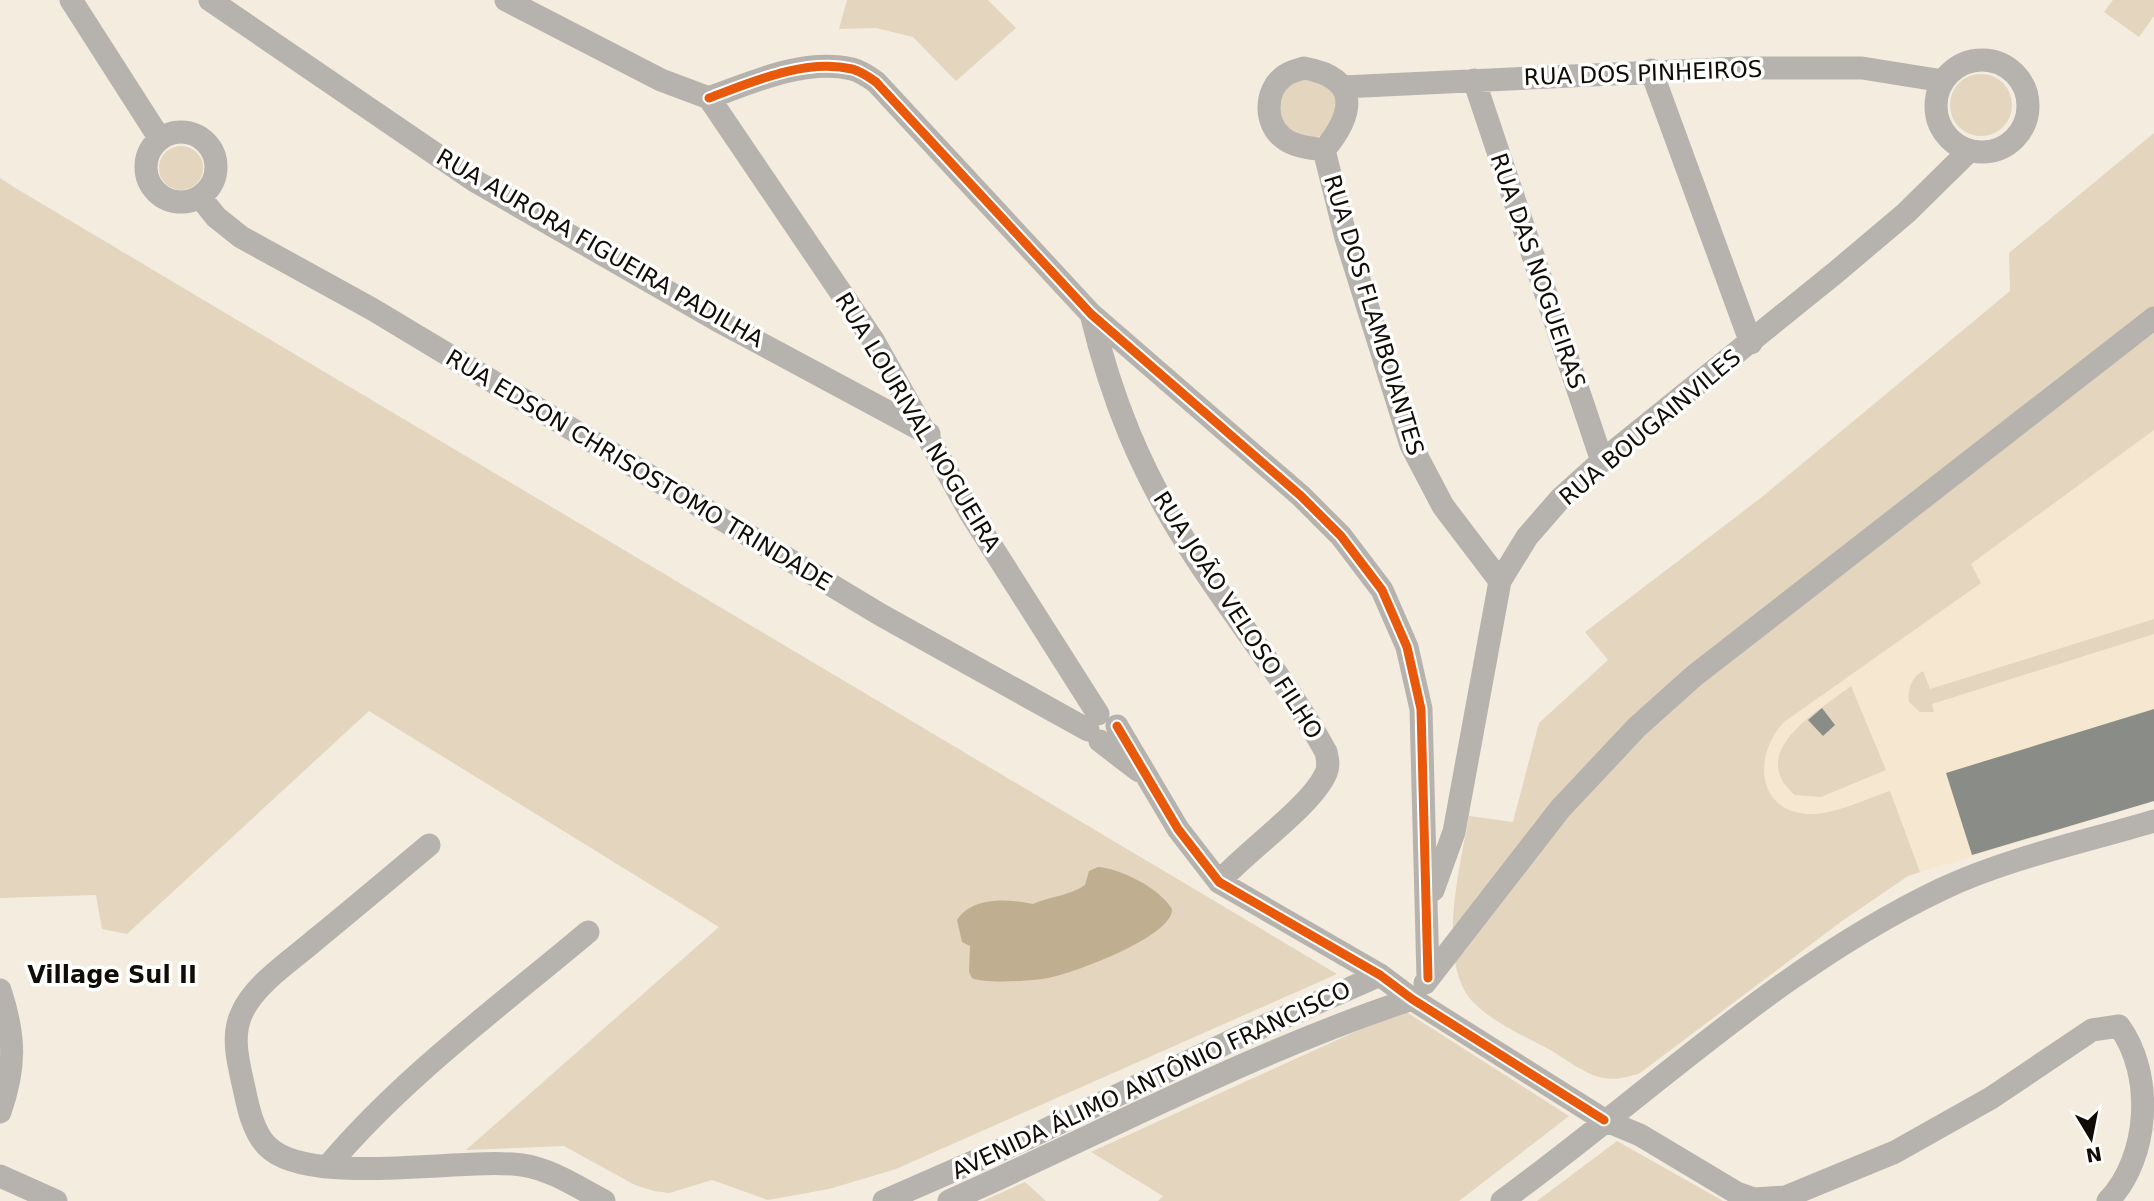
<svg xmlns="http://www.w3.org/2000/svg" width="2154" height="1201" viewBox="0 0 2154 1201" font-family="'DejaVu Sans',sans-serif">
<style>
.built{fill:#f6e8d0}
.green{fill:#e3d5be}
.water{fill:#c0ae91}
.building{fill:#8a8d87}
.lines{fill:none;stroke-linecap:round;stroke-linejoin:round}
.minor{stroke:#b6b3ae;stroke-width:23}
.cycleway-casing{stroke:#fff;stroke-width:13}
.cycleway{stroke:#e8590c;stroke-width:9}
.labels{text-anchor:middle;dominant-baseline:central;stroke-width:7;stroke-linejoin:round;paint-order:stroke}
.street-label{font-size:23px;fill:#110c05;stroke:#fff}
.neighbourhood-label{font-size:24px;font-weight:bold;fill:#110c05;stroke:#fff}
</style>
<rect width="100%" height="100%" fill="#f4ecde"/>
<path class="built" d="M2154 430V801L1908 876 1842 921 1678 794 1933 592Z"/>
<path class="green" d="M847 0H988L1016 28 956 81 913 37 876 28 839 29Z
M2113 0H2154V16L2139 37 2104 12Z
M1950 105a31 31 0 1 1 62 0a31 31 0 1 1-62 0Z
M1293 79 1324 80 1340 106 1327 134 1307 140 1280 125 1278 94Z
M2154 133V430L1971 564 1981 583 1784 722C1755 752 1754 809 1806 814 1832 816 1865 799 1890 791L1920 872 1908 876 1842 921 1640 1073C1600 1088 1585 1071 1552 1051 1527 1037 1495 1024 1474 1003 1435 963 1460 867 1469 816L1513 822 1539 723 1608 660 1585 632 1762 497 2010 291 2009 253Z
M159 168a22 22 0 1 1 44 0a22 22 0 1 1-44 0Z
M0 178 17 189 1337 974 896 1169 829 1189 768 1200 712 1180 669 1193 654 1191 635 1185 564 1146 466 1150 719 927 369 711 127 934 102 929 96 895 0 898Z
M2154 619V634L1932 704 1934 712H1920L1909 702C1907 690 1912 676 1923 671L1930 689Z
M1851 686 1886 770 1821 797 1795 795C1744 752 1820 710 1851 686Z
M1403 1010 1569 1116 1459 1201H1158L1163 1196 1091 1152Z
M1617 1141 1723 1201H1537Z
M1025 1182 1046 1201H983Z"/>
<path class="water" d="M1098 867C1122 869 1159 888 1172 909 1174 936 1072 974 1048 978 1033 981 984 984 972 978L969 972 970 946 962 942 957 920C973 896 1009 899 1033 904 1051 896 1069 896 1085 885L1089 871Z"/>
<path class="building" d="M1822 708 1835 725 1823 736 1808 720Z
M2154 709V801L1972 855 1946 773Z"/>
<g class="lines">
<path class="minor" d="M71 0 160 139
M210 0 475 181 717 320 929 434
M506 0 661 80 709 98
M1936 106a46 46 0 1 1 92 0a46 46 0 1 1-92 0Z
M1304 68C1360 78 1355 113 1324 150 1311 148 1293 147 1282 137 1264 122 1265 91 1283 77 1288 72 1298 70 1304 68Z
M1651 70 1751 343
M1474 80 1602 461
M1343 87 1739 68H1862L1943 81
M709 98C752 82 805 58 852 69 860 71 869 77 876 82L1091 314 1301 496 1341 536 1382 590 1407 647 1421 709 1428 978
M709 98 873 340 971 514 1098 714
M146 167a35 35 0 1 1 70 0a35 35 0 1 1-70 0Z
M1324 150 1346 238 1411 445 1443 506 1500 581
M200 197 216 217 241 237 372 309 881 615 1088 730
M1091 314C1112 400 1140 469 1187 544 1231 615 1286 679 1326 752 1328 760 1329 766 1326 773 1312 806 1246 851 1219 882
M1117 726 1178 829 1219 882 1380 975 1412 999 1604 1120 1640 1135 1737 1193 1754 1199 1786 1197 1895 1152 1991 1098 2092 1030 2119 1026C2154 1074 2150 1157 2108 1201
M1100 741 1139 771
M429 845C391 877 353 909 315 940 291 961 253 985 241 1015 231 1038 239 1065 244 1088 248 1107 253 1132 267 1146 308 1188 462 1157 522 1165 551 1169 579 1188 604 1201
M1433 890 1454 832 1500 581 1527 537 1560 499 1602 461 1835 273 1906 213 1969 151
M1425 983 1560 809 1637 727 1694 676 2154 318
M0 990C15 1036 16 1066 0 1112
M328 1166C403 1077 499 1007 588 932
M0 1176 56 1201
M884 1201 1028 1138 1237 1038 1380 975
M949 1201C1102 1133 1252 1052 1412 999
M1502 1201C1647 1096 1778 967 1942 889 2008 858 2084 842 2154 821"/>
<g class="cycleway-casing">
<path id="cycleway" d="M709 98C752 82 805 58 852 69 860 71 869 77 876 82L1091 314 1301 496 1341 536 1382 590 1407 647 1421 709 1428 978
M1117 726 1178 829 1219 882 1380 975 1412 999 1604 1120"/>
</g>
<use href="#cycleway" class="cycleway"/>
</g>
<g class="labels">
<g class="street-label">
<text transform="translate(1643 73) rotate(-2)">RUA DOS PINHEIROS</text>
<text transform="translate(600 248) rotate(30)">RUA AURORA FIGUEIRA PADILHA</text>
<text transform="translate(1538 271) rotate(71)">RUA DAS NOGUEIRAS</text>
<text transform="translate(1374 315) rotate(73)">RUA DOS FLAMBOIANTES</text>
<text transform="translate(918 422) rotate(59)">RUA LOURIVAL NOGUEIRA</text>
<text transform="translate(1650 427) rotate(-40)">RUA BOUGAINVILES</text>
<text transform="translate(639 470) rotate(31)">RUA EDSON CHRISOSTOMO TRINDADE</text>
<text transform="translate(1238 615) rotate(57)">RUA JOÃO VELOSO FILHO</text>
<text transform="translate(1151 1080) rotate(-25)">AVENIDA ÁLIMO ANTÔNIO FRANCISCO</text>
</g>
<g class="neighbourhood-label">
<text x="112" y="975">Village Sul II</text>
</g>
</g>
<g transform="translate(2091 1138) rotate(170)" stroke="#ffffff" stroke-width="5" paint-order="stroke">
<path d="M0-5L12 26L0 18L-12 26Z" fill="#110c05"/>
<text y="-10" font-size="19" font-weight="bold" text-anchor="middle" fill="#110c05">N</text>
</g>
</svg>
